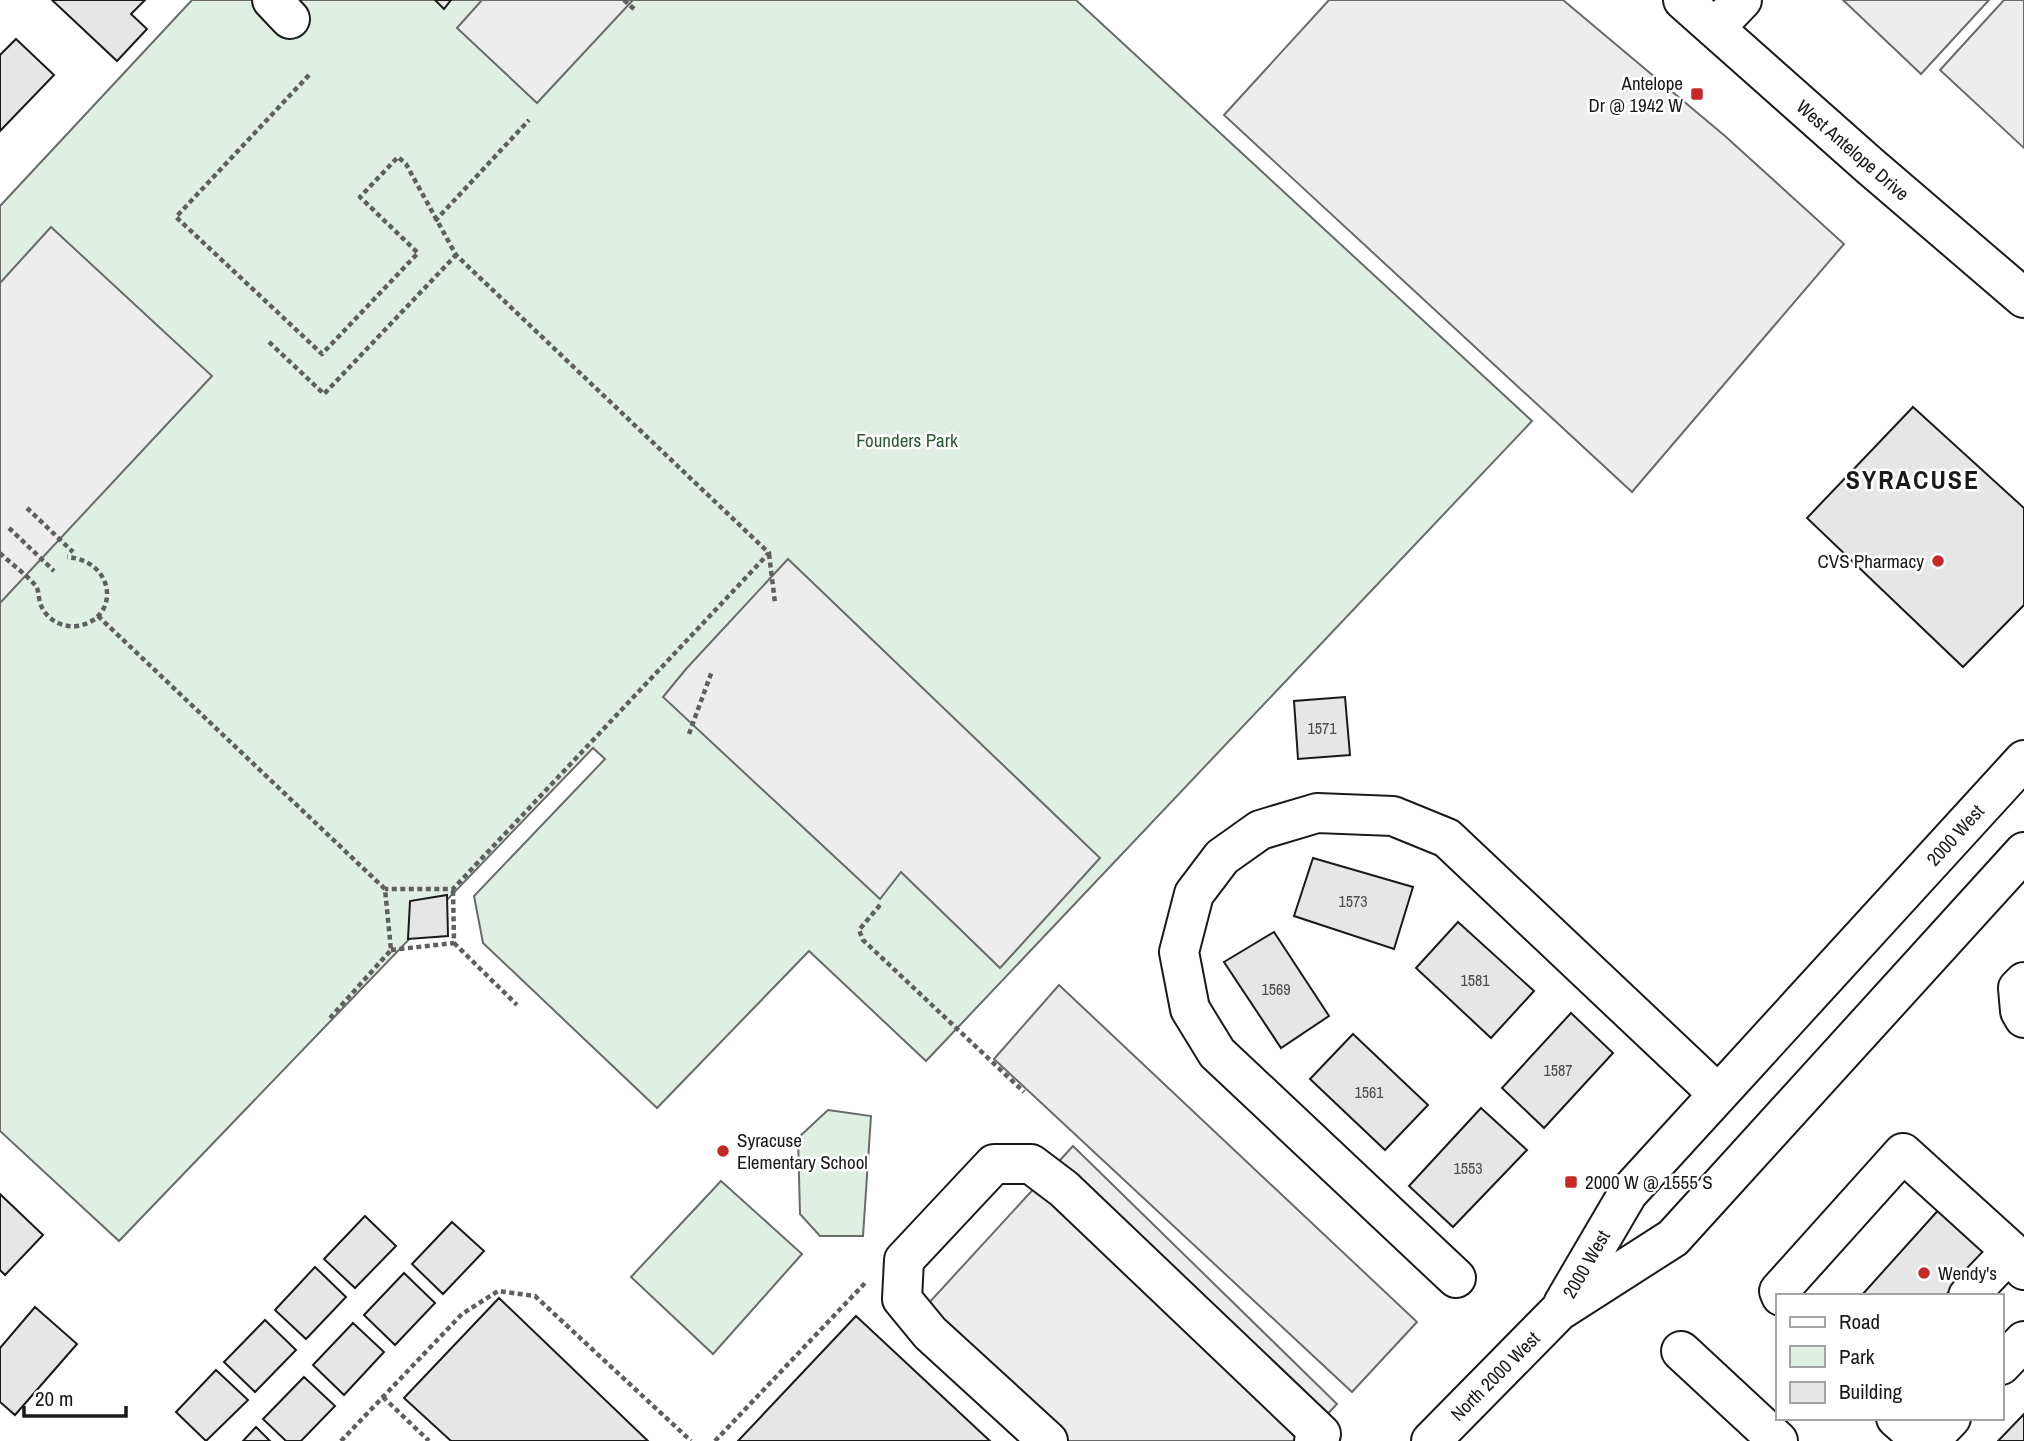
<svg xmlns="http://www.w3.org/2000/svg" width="2024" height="1441" viewBox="0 0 2024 1441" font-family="'Archivo Narrow',sans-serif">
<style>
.green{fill:#e0efe3;stroke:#6a6a6a;stroke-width:2}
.parking{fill:#ededed;stroke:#6a6a6a;stroke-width:2}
.building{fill:#e6e6e6;stroke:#1a1a1a;stroke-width:2}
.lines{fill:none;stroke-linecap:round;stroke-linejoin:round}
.minor-casing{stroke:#1a1a1a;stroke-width:42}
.major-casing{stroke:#1a1a1a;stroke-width:42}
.path{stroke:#5f5f5f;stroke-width:4.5;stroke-dasharray:5 3.5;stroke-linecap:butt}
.minor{stroke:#fff;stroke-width:38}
.major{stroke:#fff;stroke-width:38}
.poi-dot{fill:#c62828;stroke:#fff;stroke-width:2.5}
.labels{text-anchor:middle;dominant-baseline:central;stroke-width:5;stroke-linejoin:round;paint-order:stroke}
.number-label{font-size:16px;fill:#4d4d4d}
.poi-label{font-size:19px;fill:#1a1a1a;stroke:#fff;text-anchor:start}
.street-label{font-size:19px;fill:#1a1a1a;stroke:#fff}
.park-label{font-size:19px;fill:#2b5a34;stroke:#fff}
.district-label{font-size:26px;font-weight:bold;letter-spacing:2px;fill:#1a1a1a;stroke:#fff}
</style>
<rect width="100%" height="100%" fill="#fff"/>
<path class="green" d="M192 0H1076L1532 421 926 1061 809 951 657 1108 483 943 474 896 605 759 593 748 119 1241 0 1131V206Z
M828 1110 871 1116 863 1236H820L800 1214 798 1138Z
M721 1181 802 1254 713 1354 631 1277Z"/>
<path class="parking" d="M482 0H633L537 103 457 28Z
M1329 0H1563L1725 136 1844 244 1632 492 1224 115Z
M1843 0H1989L1921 74Z
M2004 0H2024V148L1940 70Z
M51 227 212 376 0 603V283Z
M788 559 1100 858 1000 968 901 872 880 899 663 697 686 669Z
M1059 985 1417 1322 1352 1392 994 1059Z
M1073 1146 1337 1404 1302 1441H1020L904 1330Z"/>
<path class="building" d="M52 0H145L131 14 147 29 117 61Z
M435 0H451L444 9Z
M16 39 54 75 0 131V55Z
M1913 407 2024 508V605L1963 667 1807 518Z
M1345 697 1350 755 1298 759 1294 701Z
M1313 858 1413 887 1394 949 1294 916Z
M447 895 448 936 408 939 410 901Z
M1458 922 1534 991 1491 1038 1416 968Z
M1274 932 1329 1016 1281 1048 1224 962Z
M1571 1013 1613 1053 1544 1128 1502 1088Z
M1353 1034 1428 1105 1385 1150 1310 1079Z
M1481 1108 1527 1150 1453 1227 1409 1186Z
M0 1194 43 1235 5 1275 0 1270Z
M1942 1206 1989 1250 1945 1296H1861Z
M365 1216 396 1246 355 1288 324 1259Z
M452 1222 484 1251 443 1294 412 1264Z
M315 1267 346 1297 306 1339 275 1310Z
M404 1273 435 1303 395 1345 364 1315Z
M499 1298 648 1441H451L404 1398Z
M35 1307 77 1344 15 1415 0 1402V1348Z
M856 1316 990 1441H738Z
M265 1320 296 1350 255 1392 224 1362Z
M353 1323 384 1352 344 1395 313 1365Z
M216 1370 248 1400 206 1441 176 1412Z
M304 1377 335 1406 301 1441H286L263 1419Z
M2024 1414V1441H1998Z
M256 1427 270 1441H243Z"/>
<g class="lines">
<g class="minor-casing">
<path id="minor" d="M272 0 290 19
M1715 28 1742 0
M2024 982 2018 988 2020 1011 2024 1018
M1456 1278 1217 1053 1190 1009 1179 952 1194 894 1222 857 1260 830 1317 813 1393 816 1447 838 1717 1093
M1781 1296 1779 1291 1903 1153 2011 1251 2024 1270
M1968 1296 2011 1251
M1681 1351 1778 1441
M2001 1365 2024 1341
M1896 1418 1922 1441
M1048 1441 930 1333 902 1299 904 1260 994 1164H1031L1064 1189 1321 1434 1314 1441
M1929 1441 1951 1418"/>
</g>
<g class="major-casing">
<path id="major" d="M1683 0 1870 166 2024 298
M1563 1304 1628 1193 2024 760
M1431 1441 1559 1311 1673 1238 2024 852"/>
</g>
<path class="path" d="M624 0 634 9
M309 75 176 217 322 354 418 253 360 197 398 157 406 164 456 255 769 553 453 889H385
M435 221 529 120
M269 342 324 394 456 255
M27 508 73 552
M9 528 54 571
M0 553C11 564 26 574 36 586 39 591 38 596 40 602 44 618 61 628 77 626 120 620 117 561 67 557
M769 554 775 603
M98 616 385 889 391 950 330 1018
M689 734 712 671
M880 905 859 930 863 940 1024 1092
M454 943 517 1005
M391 950 454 943 453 889
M383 1397 429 1441
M341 1441 462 1314 498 1291 535 1296 691 1441
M715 1441 866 1282"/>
<use href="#minor" class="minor"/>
<use href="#major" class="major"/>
</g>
<g class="poi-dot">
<rect x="1690" y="87" width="14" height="14" rx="3.5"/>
<circle cx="1938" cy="561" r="7"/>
<circle cx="723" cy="1151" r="7"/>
<rect x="1564" y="1175" width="14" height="14" rx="3.5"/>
<circle cx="1924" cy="1273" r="7"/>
</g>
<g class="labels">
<g class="number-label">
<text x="1322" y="728">1571</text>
<text x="1353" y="901">1573</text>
<text x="1475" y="980">1581</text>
<text x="1276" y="989">1569</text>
<text x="1558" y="1070">1587</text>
<text x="1369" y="1092">1561</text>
<text x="1468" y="1168">1553</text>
</g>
<g class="poi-label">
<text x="1683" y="83" text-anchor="end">Antelope<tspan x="1683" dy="22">Dr @ 1942 W</tspan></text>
<text x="1924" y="561" text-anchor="end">CVS Pharmacy</text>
<text x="737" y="1140">Syracuse<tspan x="737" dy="22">Elementary School</tspan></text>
<text x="1585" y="1182">2000 W @ 1555 S</text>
<text x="1938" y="1273">Wendy's</text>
</g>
<g class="street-label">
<text transform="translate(1853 150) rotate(41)">West Antelope Drive</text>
<text transform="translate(1955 835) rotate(-48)">2000 West</text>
<text transform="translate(1586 1264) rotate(-60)">2000 West</text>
<text transform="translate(1495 1376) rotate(-45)">North 2000 West</text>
</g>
<g class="park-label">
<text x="907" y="440">Founders Park</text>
</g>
<g class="district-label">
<text x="1913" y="479">SYRACUSE</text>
</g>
</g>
<rect x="1776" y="1294" width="228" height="126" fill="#ffffff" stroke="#a3a3a3" stroke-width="2"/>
<rect x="1790" y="1317" width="35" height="10" fill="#ffffff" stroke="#a3a3a3" stroke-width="2"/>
<text x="1839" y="1329" font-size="21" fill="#1a1a1a">Road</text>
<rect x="1790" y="1346" width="35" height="21" fill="#e0efe3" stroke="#a3a3a3" stroke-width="2"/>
<text x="1839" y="1364" font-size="21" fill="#1a1a1a">Park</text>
<rect x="1790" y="1382" width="35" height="21" fill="#e6e6e6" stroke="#a3a3a3" stroke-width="2"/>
<text x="1839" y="1399" font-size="21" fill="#1a1a1a">Building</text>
<path d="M24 1406v10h102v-10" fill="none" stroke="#1a1a1a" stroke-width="3.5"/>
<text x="35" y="1406" font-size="21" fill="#1a1a1a" stroke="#ffffff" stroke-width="5" paint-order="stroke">20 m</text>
</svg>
